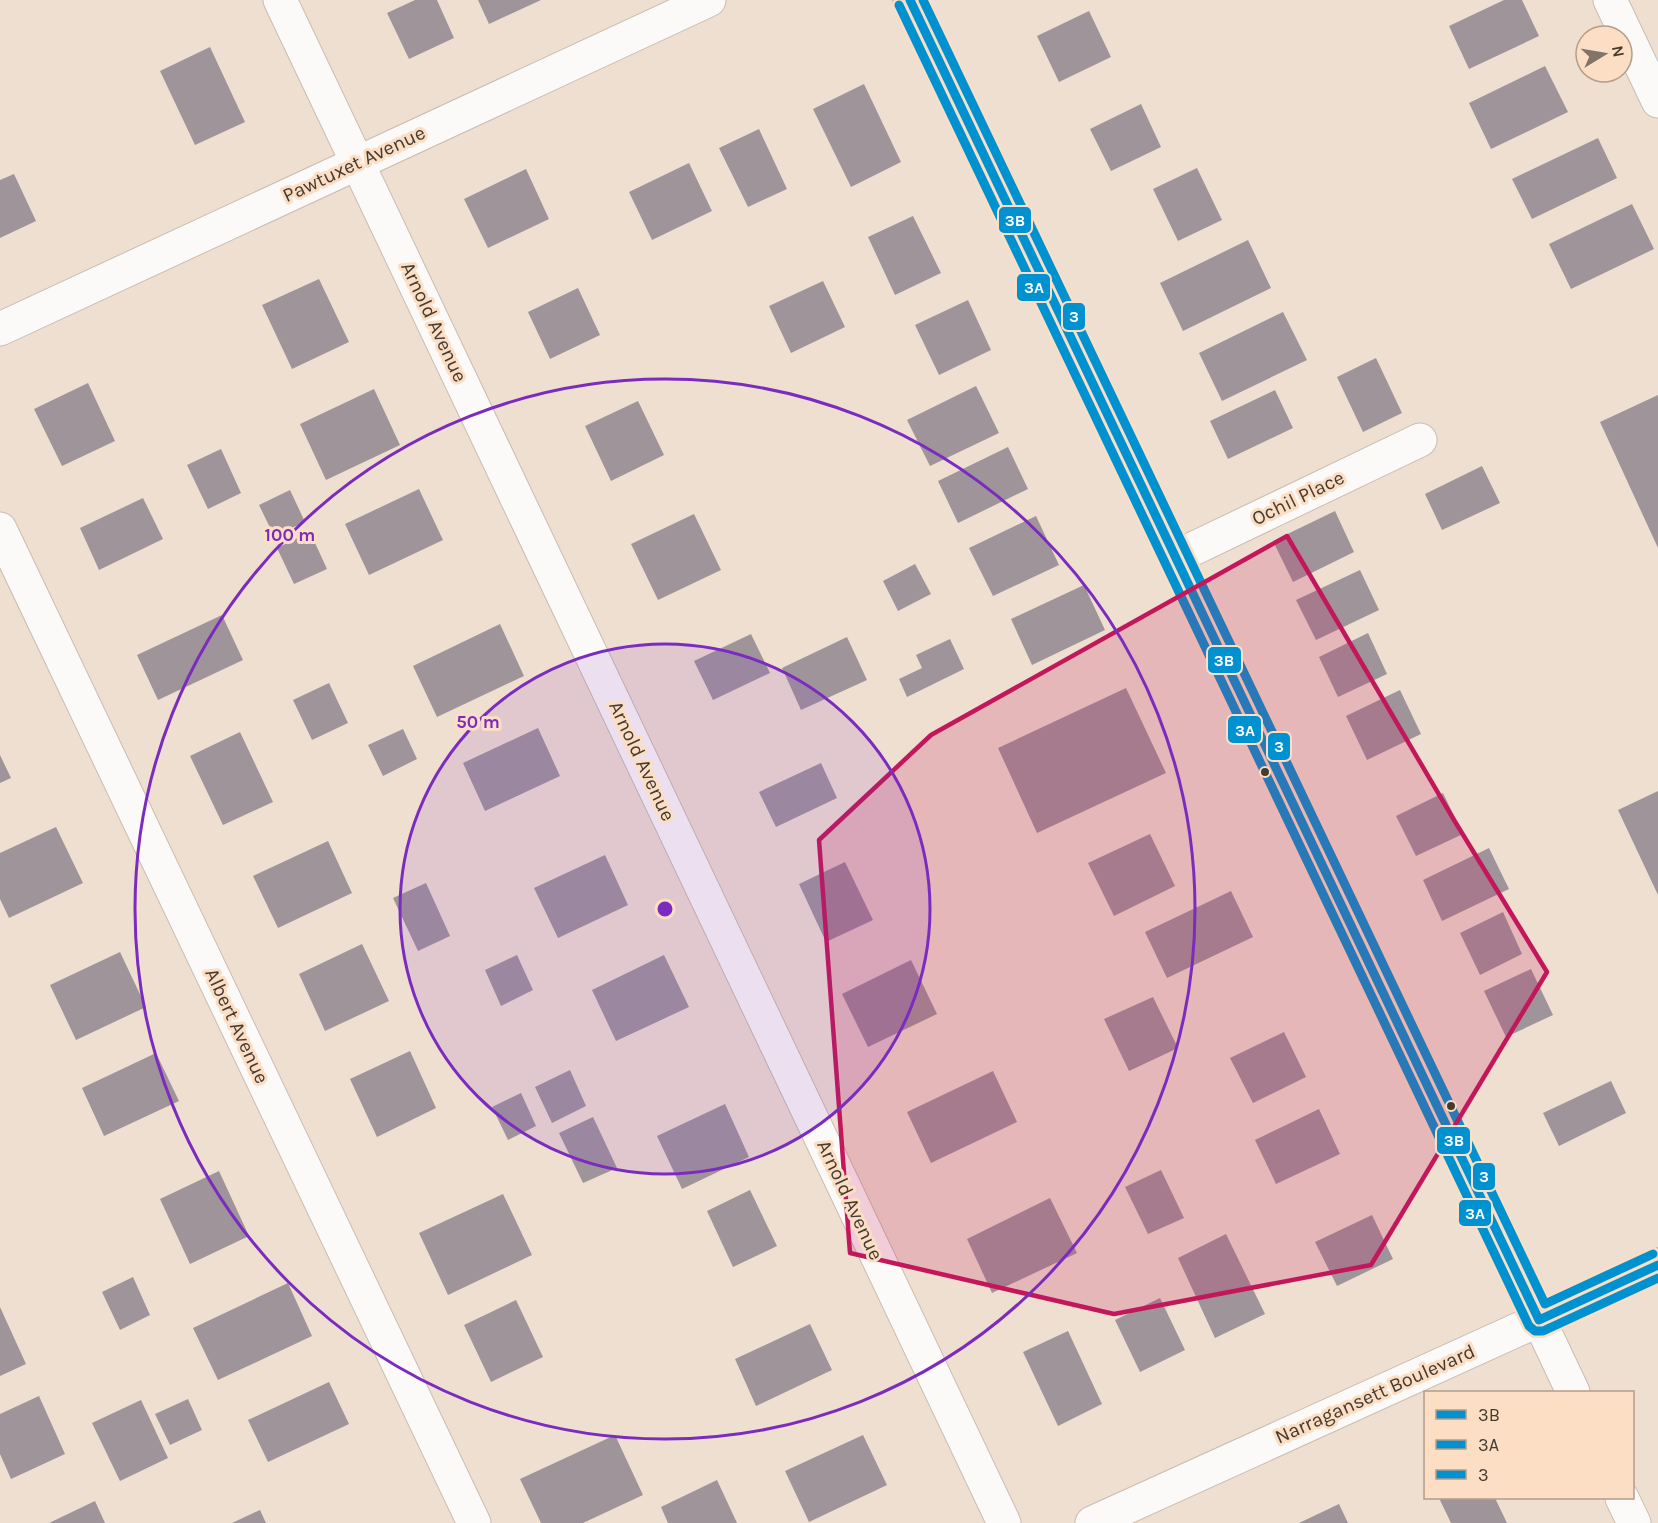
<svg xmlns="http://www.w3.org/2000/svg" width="1658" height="1523" viewBox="0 0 1658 1523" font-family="Karla,sans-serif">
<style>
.building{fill:#a0949b}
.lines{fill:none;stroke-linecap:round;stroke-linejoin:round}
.minor-casing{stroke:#c9bdb2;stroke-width:35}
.major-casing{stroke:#ad9a86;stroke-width:35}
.minor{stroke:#fcfaf8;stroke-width:33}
.major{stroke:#e6ded5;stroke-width:33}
.bus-1-casing{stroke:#fbdec4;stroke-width:14}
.bus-2-casing{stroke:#fbdec4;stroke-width:14}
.bus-3-casing{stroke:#fbdec4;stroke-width:14}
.bus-1{stroke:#0092d0;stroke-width:9}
.bus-2{stroke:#0092d0;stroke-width:9}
.bus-3{stroke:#0092d0;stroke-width:9}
.marked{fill:#c2185b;fill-opacity:0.2;stroke:#c2185b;stroke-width:4.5;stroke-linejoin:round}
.ring{fill:none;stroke:#7b2cbf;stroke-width:3}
.bus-dot{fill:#463b30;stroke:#fbdec4;stroke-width:2}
.labels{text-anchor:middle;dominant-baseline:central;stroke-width:6;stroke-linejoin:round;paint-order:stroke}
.street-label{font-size:20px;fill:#463b30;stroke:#fbdec4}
.centre{fill:#7b2cbf;stroke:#fbdec4;stroke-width:3}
.ring-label{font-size:18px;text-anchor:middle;font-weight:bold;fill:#7b2cbf;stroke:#fbdec4;stroke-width:6;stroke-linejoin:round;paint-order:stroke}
.line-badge{stroke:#fbdec4;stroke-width:2}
.badge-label{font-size:16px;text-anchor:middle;font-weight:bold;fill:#fff}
</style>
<rect width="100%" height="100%" fill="#eedfd1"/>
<path class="building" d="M415 0H437L454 38 409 59 387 13Z
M478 0H541L489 24Z
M1504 0H1522L1539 36 1469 69 1449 26Z
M1089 11 1111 57 1059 82 1037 36Z
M210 47 245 122 195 145 160 71Z
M1545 66 1568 112 1491 149 1469 103Z
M864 84 901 162 851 187 813 109Z
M1141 104 1161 147 1111 171 1090 129Z
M759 129 787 189 748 207 719 148Z
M1598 138 1617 178 1532 219 1512 179Z
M689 163 712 211 652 240 629 192Z
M1197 168 1222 220 1178 241 1153 189Z
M526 169 549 219 488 248 464 199Z
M14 174 36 221 0 238V180Z
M1632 204 1654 249 1571 289 1549 244Z
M913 216 941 273 895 295 868 237Z
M1248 240 1271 288 1183 331 1160 283Z
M319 279 349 342 292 369 262 305Z
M823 281 845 327 791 353 769 306Z
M578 288 600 335 550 359 528 312Z
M968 300 991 350 939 375 915 325Z
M1283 312 1307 360 1222 401 1199 353Z
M1376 358 1402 413 1363 432 1337 377Z
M88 383 115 441 62 466 34 409Z
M976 386 999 433 930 466 907 420Z
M374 389 400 445 326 480 300 424Z
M1275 390 1293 428 1228 459 1210 421Z
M1658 395V548L1600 422Z
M638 401 664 455 611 481 585 426Z
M1008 447 1028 489 958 523 938 481Z
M221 449 241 493 208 509 187 465Z
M1482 466 1500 503 1442 530 1425 494Z
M419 489 443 540 369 575 345 524Z
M290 490 305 522 274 536 259 505Z
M143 498 163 539 99 570 80 528Z
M1335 511 1354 552 1293 582 1273 541Z
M694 514 721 570 658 600 631 544Z
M1036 516 1059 565 993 596 969 548Z
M310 532 327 569 294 584 277 548Z
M915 564 931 594 898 611 883 581Z
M1360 570 1379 610 1316 640 1296 600Z
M1084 585 1105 630 1032 665 1011 619Z
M222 615 243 660 158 700 137 655Z
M500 624 524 676 437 717 413 666Z
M1368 633 1387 674 1338 697 1319 657Z
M751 634 770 673 713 700 694 661Z
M847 637 867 680 801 710 782 668Z
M950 639 964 669 907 697 899 679 922 668 916 655Z
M329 683 348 723 312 740 293 700Z
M1126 688 1166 773 1037 833 998 748Z
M1400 690 1421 734 1367 760 1346 716Z
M538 728 560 776 485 811 463 763Z
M403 729 417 759 383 776 368 745Z
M240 732 273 802 223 825 190 756Z
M0 755 11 778 0 783Z
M821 763 837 798 776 827 759 792Z
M1658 791V895L1618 810Z
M1443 793 1463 834 1416 856 1396 816Z
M56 827 83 883 9 918 0 899V853Z
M1150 834 1175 886 1114 916 1088 863Z
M328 841 352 893 278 928 253 876Z
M1489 848 1509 889 1442 921 1423 880Z
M605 855 628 905 558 938 534 888Z
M845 862 873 920 826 942 799 884Z
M426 883 450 936 418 951 393 898Z
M1231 891 1253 937 1167 978 1145 932Z
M1503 912 1522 954 1480 975 1460 933Z
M362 944 389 1001 325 1031 299 974Z
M120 952 146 1007 76 1040 50 985Z
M517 955 533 990 501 1006 485 970Z
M664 955 689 1007 616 1041 592 990Z
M911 960 937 1014 868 1047 842 994Z
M1531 969 1553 1015 1506 1037 1484 991Z
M1153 997 1178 1048 1129 1071 1104 1019Z
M1284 1032 1306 1077 1253 1103 1230 1058Z
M410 1051 436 1108 377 1137 350 1079Z
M156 1053 179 1101 104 1136 82 1088Z
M570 1070 586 1106 552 1123 535 1087Z
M993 1071 1017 1122 931 1163 907 1112Z
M1611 1081 1626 1113 1559 1146 1543 1113Z
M521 1093 536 1126 508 1140 492 1107Z
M725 1104 749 1157 682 1189 657 1136Z
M1319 1109 1340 1154 1276 1184 1255 1140Z
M593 1117 617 1168 583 1183 559 1133Z
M1161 1170 1184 1218 1148 1234 1125 1187Z
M219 1171 249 1236 190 1264 160 1199Z
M750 1190 777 1246 733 1267 707 1211Z
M503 1194 532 1255 448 1295 419 1233Z
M1050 1198 1077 1253 992 1293 967 1239Z
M1372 1215 1393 1259 1337 1286 1315 1242Z
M1226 1234 1265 1314 1215 1338 1178 1258Z
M133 1277 150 1315 120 1330 102 1292Z
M288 1283 312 1336 218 1380 193 1328Z
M1160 1298 1185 1350 1140 1372 1115 1320Z
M516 1300 543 1357 491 1382 464 1325Z
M0 1307 26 1364 0 1376Z
M810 1324 832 1370 756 1406 735 1359Z
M1068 1331 1102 1404 1058 1426 1023 1352Z
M329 1382 349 1424 268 1462 248 1420Z
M39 1396 65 1454 11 1479 0 1454V1414Z
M188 1399 202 1430 170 1445 155 1414Z
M141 1400 168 1458 120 1481 92 1423Z
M615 1435 643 1495 583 1523H541L520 1479Z
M863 1435 887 1485 809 1522 785 1471Z
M717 1480 737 1523H668L661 1507Z
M1439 1498H1495L1507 1523H1451Z
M95 1501 105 1523H49Z
M1339 1504 1348 1523H1299Z
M260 1510 266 1523H232Z"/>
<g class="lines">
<g class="minor-casing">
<path id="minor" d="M280 0 1004 1523
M1610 0 1658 101
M0 329 709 0
M0 529 474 1523
M1176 557 1420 440
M1622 1498 1634 1523
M1092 1523 1539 1320 1573 1392"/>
</g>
<g class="major-casing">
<path id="major" d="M910 0 1539 1320 1658 1265"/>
</g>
<use href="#minor" class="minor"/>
<use href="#major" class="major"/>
<g class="bus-1-casing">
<path id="bus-1" d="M910 0 1539 1320
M1539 1320 1658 1265"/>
</g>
<g class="bus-2-casing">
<path id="bus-2" d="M899 5 1529 1326 1535 1331H1543L1658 1278"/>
</g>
<g class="bus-3-casing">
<path id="bus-3" d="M923 0 1545 1304 1653 1254"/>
</g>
<use href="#bus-1" class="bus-1"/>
<use href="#bus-2" class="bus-2"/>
<use href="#bus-3" class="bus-3"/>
</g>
<path class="marked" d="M1287 536 1454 820 1547 972 1371 1265 1114 1314 850 1253 819 840 931 735Z"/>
<circle cx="665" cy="909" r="265" fill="#7b2cbf" fill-opacity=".12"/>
<g class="ring">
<circle cx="665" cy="909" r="265"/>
<circle cx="665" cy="909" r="530"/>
</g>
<g class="bus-dot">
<circle cx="1265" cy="772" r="5"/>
<circle cx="1451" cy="1106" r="5"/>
</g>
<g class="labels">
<g class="street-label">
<text transform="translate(354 164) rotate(-25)">Pawtuxet Avenue</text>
<text transform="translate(434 322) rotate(65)">Arnold Avenue</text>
<text transform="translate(1298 498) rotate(-26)">Ochil Place</text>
<text transform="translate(642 761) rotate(65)">Arnold Avenue</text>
<text transform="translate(237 1026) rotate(65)">Albert Avenue</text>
<text transform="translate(850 1200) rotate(65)">Arnold Avenue</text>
<text transform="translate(1375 1394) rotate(-24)">Narragansett Boulevard</text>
</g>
</g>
<circle cx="665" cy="909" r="9" class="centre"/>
<g class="ring-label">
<text x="290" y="541">100 m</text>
<text x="478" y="728">50 m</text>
</g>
<g class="line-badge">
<rect x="998" y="206" width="34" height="28" rx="6" fill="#0092d0"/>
<rect x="1016" y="273" width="35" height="29" rx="6" fill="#0092d0"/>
<rect x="1062" y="302" width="24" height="29" rx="6" fill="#0092d0"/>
<rect x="1207" y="646" width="35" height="28" rx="6" fill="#0092d0"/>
<rect x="1227" y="715" width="35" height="29" rx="6" fill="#0092d0"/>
<rect x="1267" y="732" width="24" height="29" rx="6" fill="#0092d0"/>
<rect x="1436" y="1126" width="35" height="29" rx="6" fill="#0092d0"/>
<rect x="1472" y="1162" width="24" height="29" rx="6" fill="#0092d0"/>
<rect x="1458" y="1199" width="34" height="28" rx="6" fill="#0092d0"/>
</g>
<g class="badge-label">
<text x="1015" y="226">3B</text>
<text x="1034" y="293">3A</text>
<text x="1074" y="322">3</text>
<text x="1224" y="666">3B</text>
<text x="1245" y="736">3A</text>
<text x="1279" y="752">3</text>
<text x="1454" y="1146">3B</text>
<text x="1484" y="1182">3</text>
<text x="1475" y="1219">3A</text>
</g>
<rect x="1424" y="1391" width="210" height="108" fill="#fbdec4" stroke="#b39d89" stroke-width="1.5"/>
<rect x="1436" y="1410" width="30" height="9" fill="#0092d0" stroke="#b39d89" stroke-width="1.5"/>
<text x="1478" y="1421" font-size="18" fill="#463b30">3B</text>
<rect x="1436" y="1440" width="30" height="9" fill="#0092d0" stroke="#b39d89" stroke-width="1.5"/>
<text x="1478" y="1451" font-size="18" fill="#463b30">3A</text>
<rect x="1436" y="1470" width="30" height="9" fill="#0092d0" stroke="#b39d89" stroke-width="1.5"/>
<text x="1478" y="1481" font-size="18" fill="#463b30">3</text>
<g transform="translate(1604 54) rotate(79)"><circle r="28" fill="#fbdec4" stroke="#b39d89" stroke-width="1.5"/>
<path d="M0-4.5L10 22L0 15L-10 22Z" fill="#817468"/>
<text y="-9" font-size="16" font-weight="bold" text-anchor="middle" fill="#463b30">N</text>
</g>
</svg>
